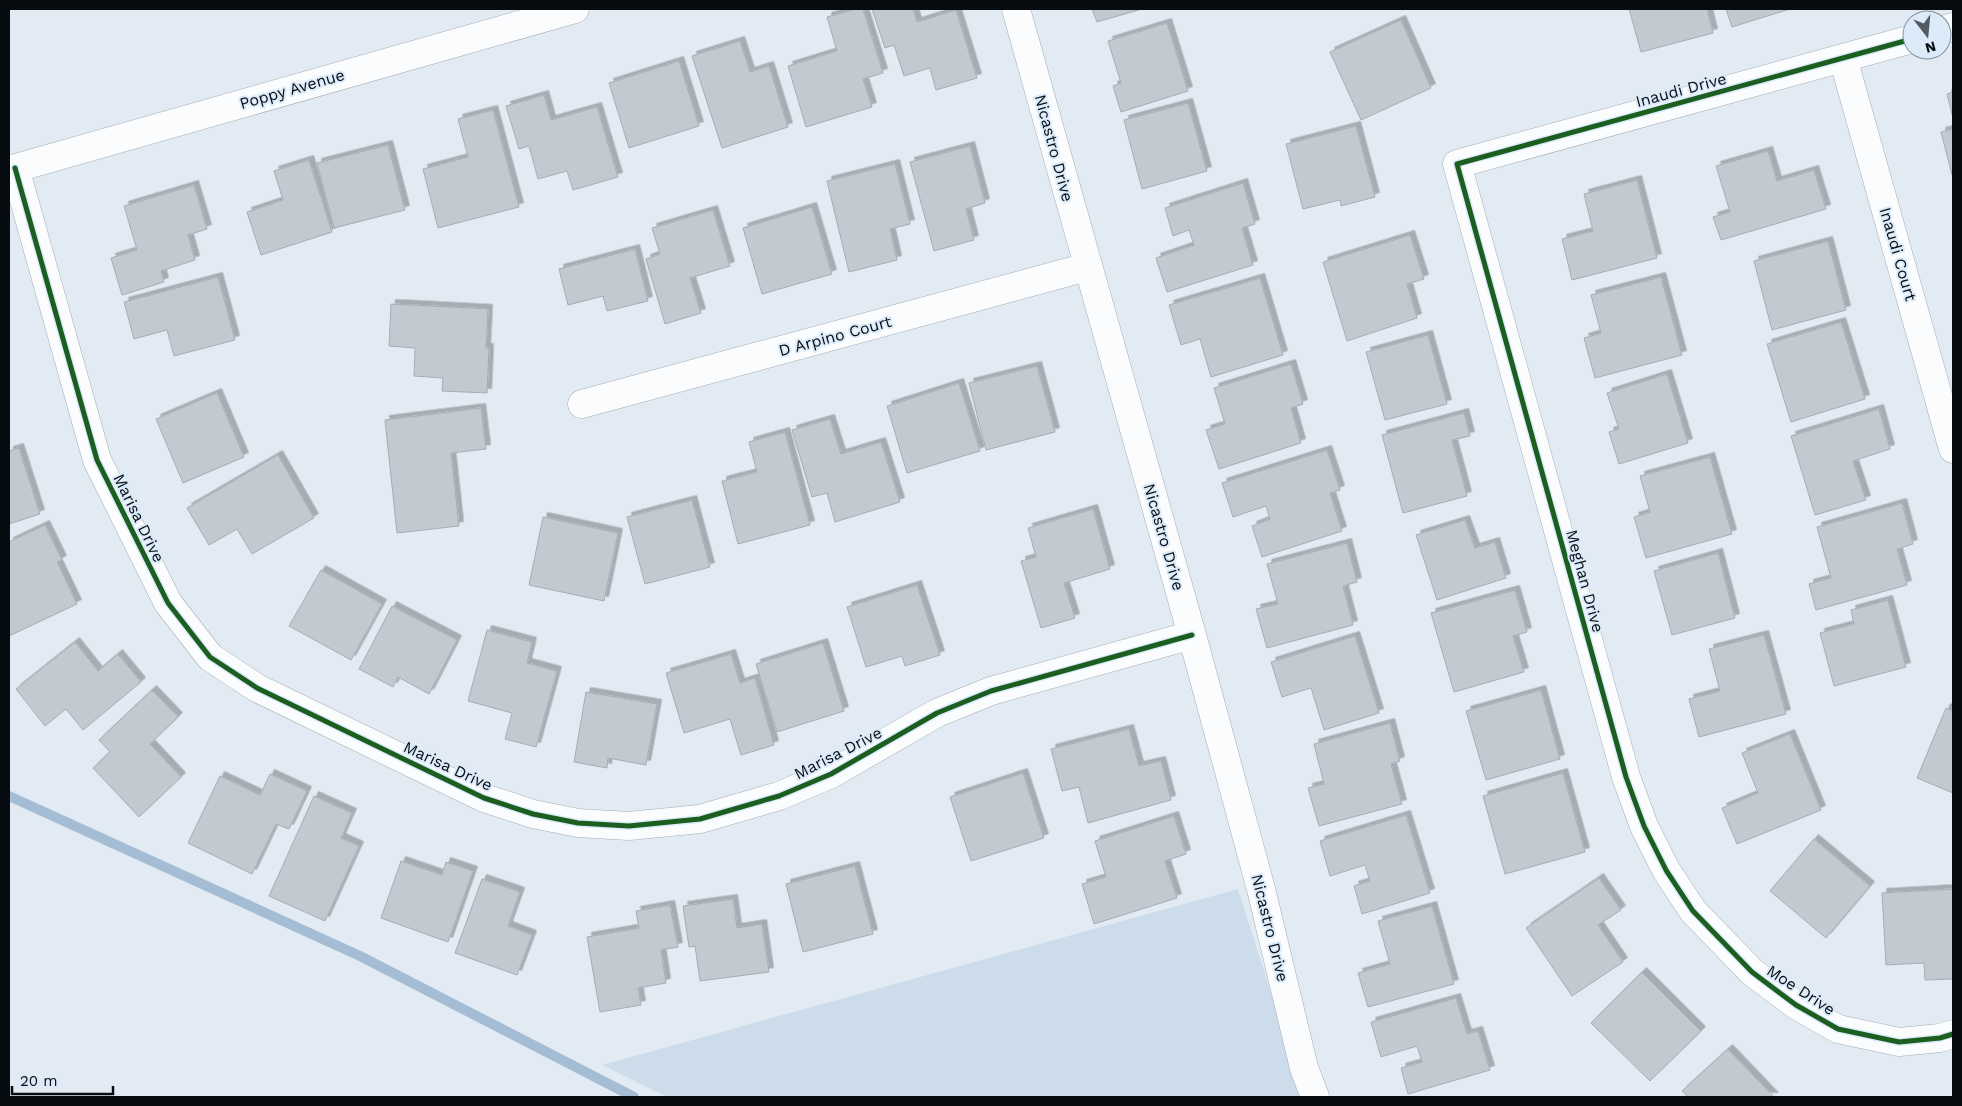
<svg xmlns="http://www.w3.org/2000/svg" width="1962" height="1106" viewBox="0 0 1962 1106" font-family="'Work Sans',sans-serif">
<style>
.green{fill:#ccdcea}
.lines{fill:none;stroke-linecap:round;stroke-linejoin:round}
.stream{stroke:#a4bdd4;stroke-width:10}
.building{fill:#c2c9d0;stroke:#a6acb3;filter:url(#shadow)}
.minor-casing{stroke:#a6adb3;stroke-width:29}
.minor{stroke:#fbfcfd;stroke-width:28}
.cycleway-casing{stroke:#dbebfa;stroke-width:8}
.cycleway{stroke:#1b5e20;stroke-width:5}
.labels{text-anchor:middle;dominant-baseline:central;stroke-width:4;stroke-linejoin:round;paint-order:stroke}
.street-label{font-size:16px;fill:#070c11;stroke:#dbebfa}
</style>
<defs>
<filter id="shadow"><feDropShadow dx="4.5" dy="-4.5" stdDeviation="0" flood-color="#0004"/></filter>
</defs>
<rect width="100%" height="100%" fill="#e2ebf3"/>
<path class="green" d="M1238 889 1304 1097H667L602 1065Z"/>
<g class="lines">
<path class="stream" d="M9 796 360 956 634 1097"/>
</g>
<path class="building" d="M856 9H863L883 73 863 79 872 107 806 127 788 66 837 51 827 17Z
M872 9H913L917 22 956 10 977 78 936 90 930 68 904 76 894 45 885 48Z
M1092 9H1142L1097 22Z
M1629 9H1707L1713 33 1641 52Z
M1726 9H1790L1732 27Z
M1401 20 1431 88 1361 120 1330 52Z
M1167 23 1188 91 1121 112 1113 86 1121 83 1108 41Z
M740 41 750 72 769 66 788 127 722 148 692 56Z
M679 61 699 126 629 148 609 83Z
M1953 92V118L1947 94Z
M544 95 551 120 597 107 618 177 573 190 567 171 538 179 529 146 519 149 506 106Z
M1188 103 1207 171 1142 189 1124 120Z
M493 110 519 207 438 228 423 169 468 157 458 119Z
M1356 126 1375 197 1341 206 1340 200 1303 209 1286 144Z
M1953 129V174L1952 175 1941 132Z
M388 145 405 210 334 228 317 163Z
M970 146 985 203 966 209 974 240 934 251 910 162Z
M1768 151 1777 181 1814 170 1826 209 1721 240 1713 217 1730 212 1716 166Z
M309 160 332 232 261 255 247 212 283 200 274 171Z
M895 164 910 224 890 229 897 260 849 272 827 181Z
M1637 180 1657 258 1572 280 1562 239 1593 231 1584 194Z
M1243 183 1255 224 1242 228 1253 265 1167 292 1156 258 1194 245 1189 230 1173 236 1165 208Z
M194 185 207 229 188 235 195 260 161 271 164 282 122 295 111 258 137 250 124 206Z
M812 207 832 274 762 294 743 228Z
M713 210 730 266 690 278 701 313 665 324 646 259 660 254 652 228Z
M1410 235 1424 279 1407 284 1417 318 1347 341 1323 262Z
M1828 241 1846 310 1772 330 1754 261Z
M635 249 648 301 607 311 603 296 568 305 559 269Z
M218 277 235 340 174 356 167 330 134 339 124 302Z
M1661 277 1682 355 1595 378 1584 338 1601 333 1591 295Z
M1260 278 1283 355 1211 377 1200 339 1181 345 1169 305Z
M391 304 488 309 486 348H489L487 393 442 391 443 378 414 376 415 348 389 346Z
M1841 322 1865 399 1791 422 1767 344Z
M1428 335 1447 404 1385 420 1366 352Z
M1291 364 1303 404 1291 408 1301 443 1219 469 1206 430 1225 424 1214 388Z
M1037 366 1055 432 986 450 969 383Z
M1667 374 1688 443 1619 464 1609 432 1619 429 1607 393Z
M959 383 980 451 907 473 887 406Z
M217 393 244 457 183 483 156 419Z
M481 408 486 449 451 453 459 526 397 533 385 420Z
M1879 409 1890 449 1853 461 1866 500 1815 515 1791 436Z
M1464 413 1470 436 1452 440 1467 496 1403 513 1382 435Z
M830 419 841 454 881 442 900 502 835 522 827 493 812 497 792 430Z
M785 432 810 525 738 544 722 481 757 472 749 442Z
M19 448 40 514 9 524V451Z
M1327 450 1340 490 1330 493 1342 531 1262 557 1252 526 1270 519 1266 506 1233 517 1222 483Z
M278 455 314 518 252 554 237 529 209 545 187 508Z
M1710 457 1732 534 1646 558 1634 517 1650 512 1640 476Z
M692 500 710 567 645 584 627 517Z
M1902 503 1913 544 1897 549 1907 585 1816 610 1809 584 1831 578 1817 527Z
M1093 509 1110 569 1064 583 1075 618 1041 628 1021 561 1036 557 1028 528Z
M543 517 618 533 604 601 529 585Z
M1465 520 1475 548 1495 542 1506 578 1437 600 1416 535Z
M45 525 62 560 57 562 77 604 9 636V542Z
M1347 543 1357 582 1343 586 1353 625 1267 648 1256 609 1278 604 1267 564Z
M1718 553 1735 618 1672 635 1654 571Z
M321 570 382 604 351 660 289 626Z
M917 585 940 655 905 666 902 656 866 667 847 607Z
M1515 590 1527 632 1513 636 1524 672 1454 692 1431 613Z
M1888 600 1906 667 1834 686 1820 633 1854 624 1851 610Z
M392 606 457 640 429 694 398 677 393 687 359 669Z
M487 630 532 642 527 663 557 671 536 747 505 739 512 713 468 701Z
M1764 635 1786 714 1699 737 1689 699 1720 691 1709 649Z
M1355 636 1379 713 1324 730 1311 688 1282 697 1271 662Z
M75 642 98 671 118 654 141 682 83 730 66 709 45 726 16 689Z
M823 643 844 711 777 732 756 664Z
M731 654 740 683 755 678 774 745 741 755 730 719 684 733 666 673Z
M152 690 178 717 150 744 181 777 139 817 93 768 110 752 99 740Z
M1541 690 1560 759 1486 780 1466 711Z
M586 692 657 704 646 765 608 758 607 768 574 762Z
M1946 708 1953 711V793L1917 778Z
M1390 723 1400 761 1391 764 1402 804 1319 826 1308 788 1324 784 1314 744Z
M1129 729 1139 766 1161 761 1171 800 1088 823 1079 787 1062 791 1051 749Z
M1790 734 1821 810 1737 844 1722 808 1758 793 1742 753Z
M1023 773 1044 838 971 861 950 797Z
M1563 773 1585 852 1505 874 1483 796Z
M270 774 307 791 289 829 276 824 252 874 188 843 220 776 260 795Z
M314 796 352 813 341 838 359 846 325 921 269 896Z
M1406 815 1430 893 1362 914 1354 886 1370 881 1365 865 1330 876 1320 841Z
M1174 816 1186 854 1165 861 1177 898 1094 924 1082 884 1106 877 1095 841Z
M1814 839 1870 886 1826 938 1770 891Z
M401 861 442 875 446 862 473 871 448 942 381 918Z
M855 866 873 934 803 952 786 884Z
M1599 878 1621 910 1598 925 1623 962 1572 996 1526 928Z
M482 879 520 892 508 926 532 935 517 975 455 953Z
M1953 889V979L1925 980 1924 963 1886 965 1882 893Z
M733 899 737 928 762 924 769 972 700 981 695 946 689 947 683 906Z
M670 905 678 947 661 950 666 983 638 988 641 1005 600 1012 587 937 639 928 636 911Z
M1432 906 1454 984 1368 1007 1358 973 1390 964 1378 921Z
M1642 972 1701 1031 1650 1081 1591 1023Z
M1456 998 1467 1034 1478 1031 1490 1070 1408 1094 1401 1068 1422 1062 1417 1046 1381 1057 1371 1022Z
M1728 1049 1774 1097H1688L1682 1091Z"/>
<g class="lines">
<g class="minor-casing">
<path id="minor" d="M1016 9 1192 635 1261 889 1304 1068 1315 1097
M1942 30 1953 27
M1912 39 1457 164 1626 777 1644 826 1666 870 1693 911 1752 972 1796 1005 1838 1029 1899 1042 1940 1038 1953 1034
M1843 58 1953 449
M15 168 97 460 168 603 210 657 257 688 484 798 533 814 578 823 629 826 700 819 779 796 831 774 937 713 991 691 1192 635
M9 170 575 9
M582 404 1087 267"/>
</g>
<use href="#minor" class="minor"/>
<g class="cycleway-casing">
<path id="cycleway" d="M1912 39 1457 164 1626 777 1644 826 1666 870 1693 911 1752 972 1796 1005 1838 1029 1899 1042 1940 1038 1953 1034
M15 168 97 460 168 603 210 657 257 688 484 798 533 814 578 823 629 826 700 819 779 796 831 774 937 713 991 691 1192 635"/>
</g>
<use href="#cycleway" class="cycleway"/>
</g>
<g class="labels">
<g class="street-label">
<text transform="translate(292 89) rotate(-16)">Poppy Avenue</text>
<text transform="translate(1681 90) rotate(-15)">Inaudi Drive</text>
<text transform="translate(1054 148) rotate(75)">Nicastro Drive</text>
<text transform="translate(1898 254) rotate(74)">Inaudi Court</text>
<text transform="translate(835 336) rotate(-15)">D Arpino Court</text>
<text transform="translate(139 518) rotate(64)">Marisa Drive</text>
<text transform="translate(1164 537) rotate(74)">Nicastro Drive</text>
<text transform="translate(1585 581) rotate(75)">Meghan Drive</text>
<text transform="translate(838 753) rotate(-27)">Marisa Drive</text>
<text transform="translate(448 766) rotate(25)">Marisa Drive</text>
<text transform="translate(1270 928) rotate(76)">Nicastro Drive</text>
<text transform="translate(1801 990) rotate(33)">Moe Drive</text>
</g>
</g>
<rect width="1962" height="1106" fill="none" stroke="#070c11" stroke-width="20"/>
<g transform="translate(1927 35) rotate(164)"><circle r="24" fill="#dbebfa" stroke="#86929d"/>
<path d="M0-4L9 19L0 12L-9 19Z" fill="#545a60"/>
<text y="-8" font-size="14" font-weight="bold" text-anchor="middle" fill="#070c11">N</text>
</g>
<path d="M12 1086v8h101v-8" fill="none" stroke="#070c11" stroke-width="2.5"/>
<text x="20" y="1086" font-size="15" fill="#070c11" stroke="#dbebfa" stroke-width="4" paint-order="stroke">20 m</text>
</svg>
